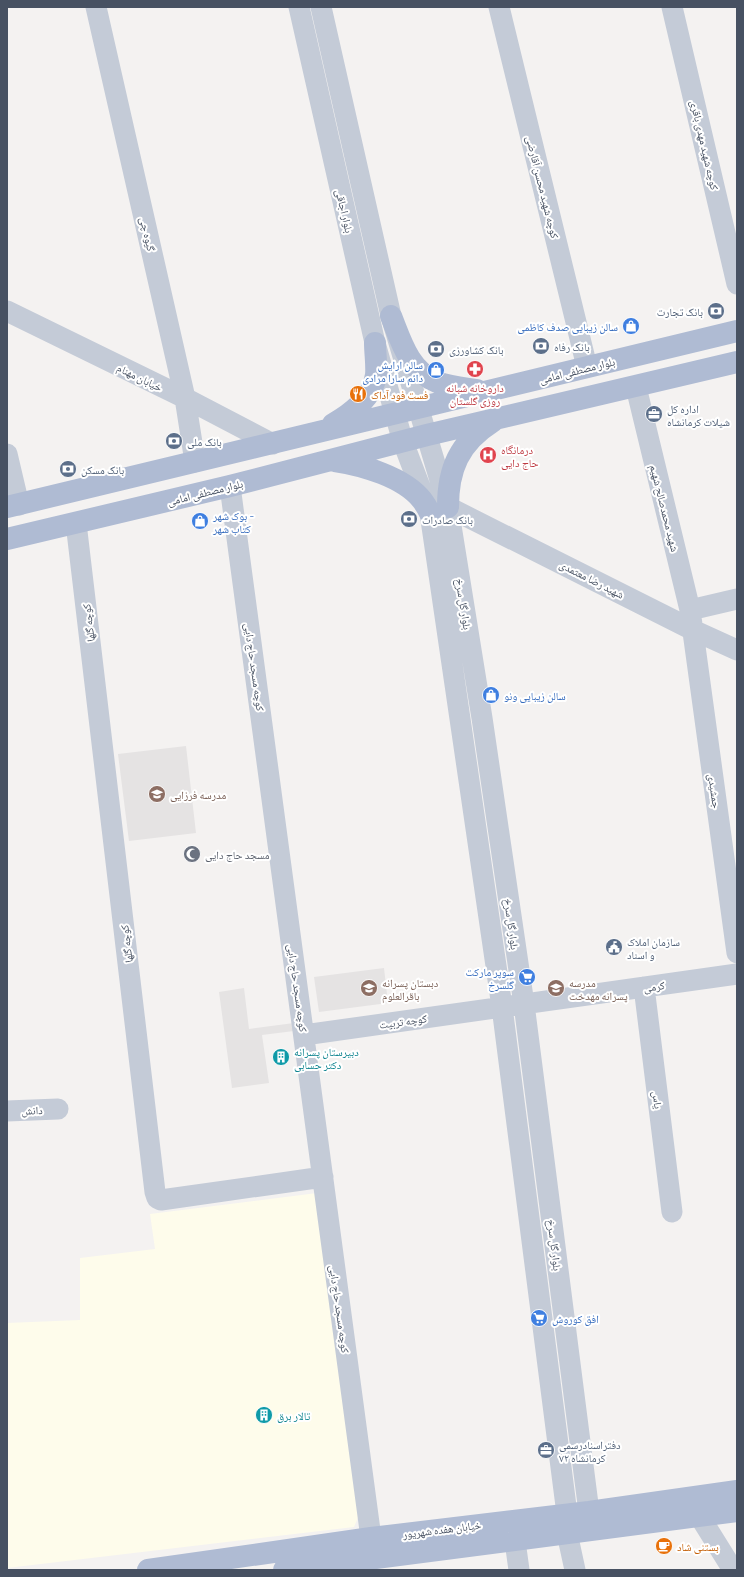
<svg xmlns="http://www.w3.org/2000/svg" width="744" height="1577" viewBox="0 0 744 1577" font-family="Manrope,'Noto Naskh Arabic',sans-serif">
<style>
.commercial{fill:#fefceb}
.education{fill:#e5e3e3}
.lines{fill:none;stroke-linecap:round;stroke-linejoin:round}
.minor{stroke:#c4cbd7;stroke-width:21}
.major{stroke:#afbbd3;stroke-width:22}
.labels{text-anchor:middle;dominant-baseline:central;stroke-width:4;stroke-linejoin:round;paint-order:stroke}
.street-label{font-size:11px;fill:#475162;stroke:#fff}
.service-label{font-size:11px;fill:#4e5e75;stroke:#fff;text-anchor:start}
.shop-label{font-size:11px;fill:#366cbe;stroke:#fff;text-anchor:end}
.health-label{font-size:11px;fill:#be3a42;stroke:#fff}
.food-label{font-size:11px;fill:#c56008;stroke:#fff;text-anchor:start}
.education-label{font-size:11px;fill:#785e54;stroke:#fff;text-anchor:start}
.worship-label{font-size:11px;fill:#5b616d;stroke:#fff;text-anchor:start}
.culture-label{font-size:11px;fill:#0d838f;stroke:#fff;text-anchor:start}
</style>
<rect width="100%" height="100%" fill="#f4f2f1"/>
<path class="commercial" d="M317 1193 360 1513 354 1527 7 1568V1323L80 1320V1258L155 1249 150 1214Z"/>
<path class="education" d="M186 746 196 833 129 841 118 754Z
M384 968 388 1003 319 1012 314 977Z
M244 988 249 1029 294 1023V1031L262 1035 269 1083 232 1088 219 992Z"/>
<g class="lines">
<path class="minor" d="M96 7 185 398 195 462
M299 7 375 343 403 442 430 513 502 1007 567 1514
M321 7 391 316 448 507 482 718 524 1004 589 1512
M499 7 587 367
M672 7 737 284
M7 311 185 398 273 444
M636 387 690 610 737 953
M7 454 19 505
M230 486 371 1538
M448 507 693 630 737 650
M76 523 155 1192 157 1198 161 1200 323 1177
M690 610 737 599
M644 987 672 1212
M304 1035 737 974
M7 1111 58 1109
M700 1517 733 1570
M567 1533 575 1570
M515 1541 519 1570"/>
<path class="major" d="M391 316C401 341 409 371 437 382 450 387 464 388 477 390
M333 424C351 414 373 397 376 375 377 365 375 353 375 343
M335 461C362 465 404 477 422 500 425 504 428 509 430 513
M7 507 737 331
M448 507C448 469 459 443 492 422
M7 539 230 486 427 435 737 362
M148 1570 371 1538 589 1512 737 1491
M284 1570 737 1511"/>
</g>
<defs>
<g id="bank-disc" transform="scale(0.9)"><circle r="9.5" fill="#5c6f8a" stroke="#fff"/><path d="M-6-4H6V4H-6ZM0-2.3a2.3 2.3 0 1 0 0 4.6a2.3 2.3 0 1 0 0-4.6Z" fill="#fff"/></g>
<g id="shop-disc" transform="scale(0.9)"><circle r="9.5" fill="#3f7fe0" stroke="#fff"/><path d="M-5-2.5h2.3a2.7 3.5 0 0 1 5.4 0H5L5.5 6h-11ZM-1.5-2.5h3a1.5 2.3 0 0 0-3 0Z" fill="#fff"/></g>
<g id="pharmacy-disc" transform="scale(0.9)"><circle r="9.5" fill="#e0444e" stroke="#fff"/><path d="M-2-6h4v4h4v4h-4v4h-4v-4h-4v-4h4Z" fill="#fff"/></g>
<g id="restaurant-disc" transform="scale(0.9)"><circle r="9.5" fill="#e8710a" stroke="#fff"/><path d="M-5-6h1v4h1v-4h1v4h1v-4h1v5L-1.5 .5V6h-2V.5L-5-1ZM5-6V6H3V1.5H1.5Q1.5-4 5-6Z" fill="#fff"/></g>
<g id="office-disc" transform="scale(0.9)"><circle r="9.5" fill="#5c6f8a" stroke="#fff"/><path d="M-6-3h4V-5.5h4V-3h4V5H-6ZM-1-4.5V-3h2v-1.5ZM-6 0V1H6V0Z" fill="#fff"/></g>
<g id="hospital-disc" transform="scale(0.9)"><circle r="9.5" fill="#e0444e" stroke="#fff"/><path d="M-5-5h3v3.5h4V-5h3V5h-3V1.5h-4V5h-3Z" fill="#fff"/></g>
<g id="school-disc" transform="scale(0.9)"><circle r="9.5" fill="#8d6e63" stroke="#fff"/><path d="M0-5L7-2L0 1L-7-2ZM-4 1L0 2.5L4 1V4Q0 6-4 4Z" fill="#fff"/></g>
<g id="mosque-disc" transform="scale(0.9)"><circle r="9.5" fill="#6b7280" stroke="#fff"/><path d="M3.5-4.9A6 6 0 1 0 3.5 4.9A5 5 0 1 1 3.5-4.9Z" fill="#fff"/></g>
<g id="civic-disc" transform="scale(0.9)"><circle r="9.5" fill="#5c6f8a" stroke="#fff"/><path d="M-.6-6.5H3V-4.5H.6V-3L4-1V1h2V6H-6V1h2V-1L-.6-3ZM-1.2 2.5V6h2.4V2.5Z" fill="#fff"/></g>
<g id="supermarket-disc" transform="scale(0.9)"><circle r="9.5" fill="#3f7fe0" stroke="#fff"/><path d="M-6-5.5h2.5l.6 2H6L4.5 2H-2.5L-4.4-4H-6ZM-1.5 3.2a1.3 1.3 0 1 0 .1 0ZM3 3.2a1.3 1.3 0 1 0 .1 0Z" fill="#fff"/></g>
<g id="building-disc" transform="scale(0.9)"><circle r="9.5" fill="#0f9aa8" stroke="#fff"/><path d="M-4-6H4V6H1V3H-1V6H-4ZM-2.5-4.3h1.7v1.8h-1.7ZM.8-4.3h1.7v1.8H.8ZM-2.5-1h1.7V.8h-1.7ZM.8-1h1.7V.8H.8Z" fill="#fff"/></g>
<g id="cafe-disc" transform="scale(0.9)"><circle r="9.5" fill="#e8710a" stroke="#fff"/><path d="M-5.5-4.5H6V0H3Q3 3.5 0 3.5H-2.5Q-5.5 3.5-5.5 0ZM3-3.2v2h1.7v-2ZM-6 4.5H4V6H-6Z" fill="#fff"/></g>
</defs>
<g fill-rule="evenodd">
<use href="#bank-disc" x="716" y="311"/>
<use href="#shop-disc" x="631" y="326"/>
<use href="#bank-disc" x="541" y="346"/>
<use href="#bank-disc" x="436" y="349"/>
<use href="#pharmacy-disc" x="475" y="369"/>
<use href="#shop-disc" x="436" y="370"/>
<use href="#restaurant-disc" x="358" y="394"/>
<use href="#office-disc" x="654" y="414"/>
<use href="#bank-disc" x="174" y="441"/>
<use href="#hospital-disc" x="488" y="455"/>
<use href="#bank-disc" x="68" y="469"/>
<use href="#bank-disc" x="409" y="519"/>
<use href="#shop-disc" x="200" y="521"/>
<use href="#shop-disc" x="491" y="695"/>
<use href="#school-disc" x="157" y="794"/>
<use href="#mosque-disc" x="192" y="854"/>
<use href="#civic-disc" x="614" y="947"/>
<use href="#supermarket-disc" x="527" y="977"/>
<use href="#school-disc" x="369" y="988"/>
<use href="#school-disc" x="556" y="988"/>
<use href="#building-disc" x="281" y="1057"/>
<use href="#supermarket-disc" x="539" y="1318"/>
<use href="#building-disc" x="264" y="1415"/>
<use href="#office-disc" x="546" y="1450"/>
<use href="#cafe-disc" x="664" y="1546"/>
</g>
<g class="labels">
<g class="street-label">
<text transform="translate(705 145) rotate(77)">کوچه شهید مهدی باقری</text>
<text transform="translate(543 187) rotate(76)">کوچه شهید محسن آقارضی</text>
<text transform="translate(345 211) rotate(77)">بلوار اجاقی</text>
<text transform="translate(148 234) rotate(77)">گیوه چی</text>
<text transform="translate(577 370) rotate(-14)">بلوار مصطفی امامی</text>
<text transform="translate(140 377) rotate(26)">خیابان مهنام</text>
<text transform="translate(205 492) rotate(-14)">بلوار مصطفی امامی</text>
<text transform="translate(665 508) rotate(76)">شهید محمدصالح شهیم</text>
<text transform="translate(592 579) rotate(27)">شهید رضا معتمدی</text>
<text transform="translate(464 604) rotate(81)">بلوار گل سرخ</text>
<text transform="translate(88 623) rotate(-97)">کوچه گلها</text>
<text transform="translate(255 667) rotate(82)">کوچه مسجد حاج دایی</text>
<text transform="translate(715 791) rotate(82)">جمشیدی</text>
<text transform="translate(512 924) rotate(82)">بلوار گل سرخ</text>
<text transform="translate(126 944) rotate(-97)">کوچه گلها</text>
<text transform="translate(654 986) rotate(-8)">کرمی</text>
<text transform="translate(298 988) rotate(82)">کوچه مسجد حاج دایی</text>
<text transform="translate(403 1021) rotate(-8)">کوچه تربیت</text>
<text transform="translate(658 1100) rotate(83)">یاس</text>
<text transform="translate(32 1110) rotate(-2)">دانش</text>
<text transform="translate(555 1245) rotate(83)">بلوار گل سرخ</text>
<text transform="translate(340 1309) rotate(82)">کوچه مسجد حاج دایی</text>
<text transform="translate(442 1529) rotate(-7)">خیابان هفده شهریور</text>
</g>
<g class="service-label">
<text x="703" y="311" text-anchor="end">بانک تجارت</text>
<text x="554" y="346">بانک رفاه</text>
<text x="449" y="349">بانک کشاورزی</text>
<text x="667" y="408">اداره کل<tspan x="667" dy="13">شیلات کرمانشاه</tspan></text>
<text x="187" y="441">بانک ملی</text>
<text x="81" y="469">بانک مسکن</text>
<text x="422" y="519">بانک صادرات</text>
<text x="627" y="941">سازمان املاک<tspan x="627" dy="13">و اسناد</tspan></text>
<text x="559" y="1444">دفتراسنادرسمی<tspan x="559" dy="13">۷۲ کرمانشاه</tspan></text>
</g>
<g class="shop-label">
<text x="618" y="326">سالن زیبایی صدف کاظمی</text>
<text x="423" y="364">سالن ارایش<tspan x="423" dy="13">دائم سارا مرادی</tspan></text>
<text x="213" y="515" text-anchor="start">بوک شهر -<tspan x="213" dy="13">کتاب شهر</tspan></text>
<text x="504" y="695" text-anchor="start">سالن زیبایی ونو</text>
<text x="514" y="971">سوپر مارکت<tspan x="514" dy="13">گلسرخ</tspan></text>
<text x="552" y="1318" text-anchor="start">افق کوروش</text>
</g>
<g class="health-label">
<text x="475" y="387">داروخانه شبانه<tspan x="475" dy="13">روزی گلستان</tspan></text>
<text x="501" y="449" text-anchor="start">درمانگاه<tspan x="501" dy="13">حاج دایی</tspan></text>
</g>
<g class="food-label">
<text x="371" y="394">فست فود آداک</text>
<text x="677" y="1546">بستنی شاد</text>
</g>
<g class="education-label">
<text x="170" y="794">مدرسه فرزایی</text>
<text x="382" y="982">دبستان پسرانه<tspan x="382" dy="13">باقرالعلوم</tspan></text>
<text x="569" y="982">مدرسه<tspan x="569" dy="13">پسرانه مهدخت</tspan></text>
</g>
<g class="worship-label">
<text x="205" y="854">مسجد حاج دایی</text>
</g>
<g class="culture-label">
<text x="294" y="1051">دبیرستان پسرانه<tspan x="294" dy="13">دکتر حسابی</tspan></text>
<text x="277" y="1415">تالار برق</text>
</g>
</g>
<rect width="744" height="1577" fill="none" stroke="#475162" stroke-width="16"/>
</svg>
